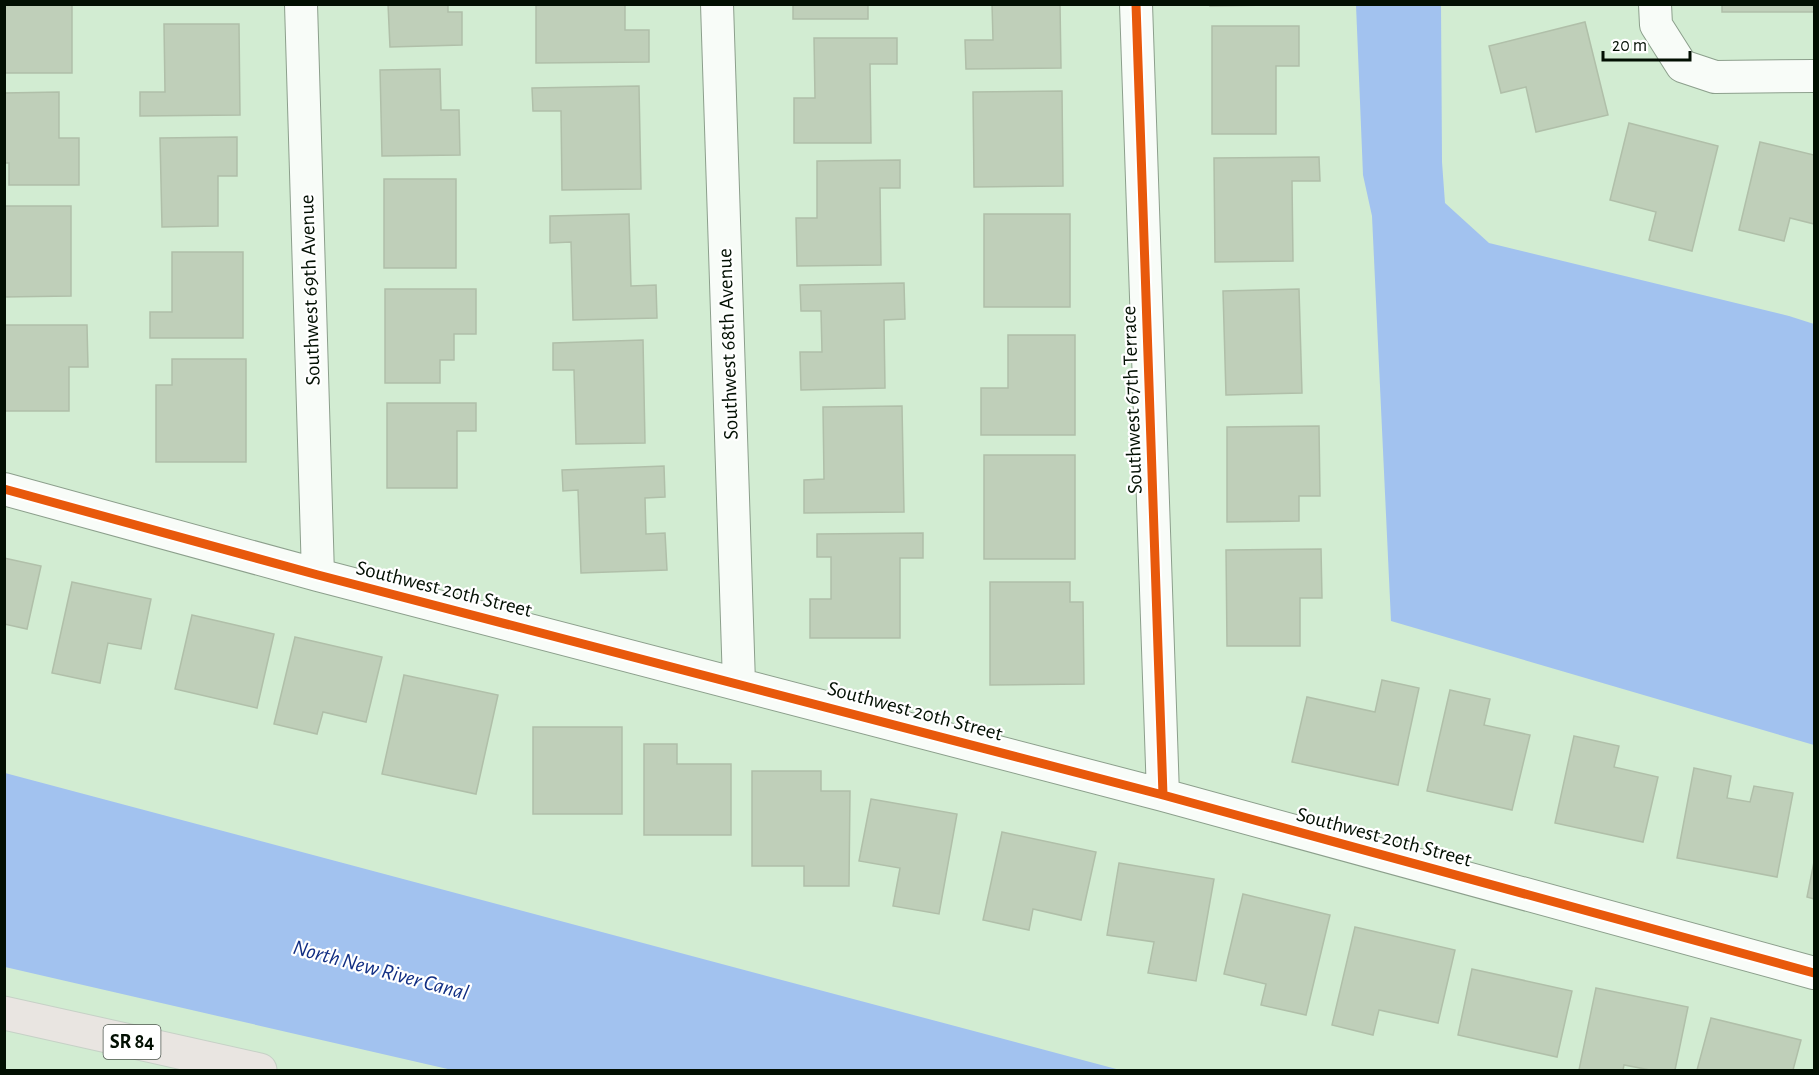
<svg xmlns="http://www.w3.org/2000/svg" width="1819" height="1075" viewBox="0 0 1819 1075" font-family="'Alegreya Sans',sans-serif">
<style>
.water{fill:#a2c2ef}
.building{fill:#bfcfb9;stroke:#b0bfa9;stroke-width:1.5}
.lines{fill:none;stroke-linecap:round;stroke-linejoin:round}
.minor-casing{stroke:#8c9f8c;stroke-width:34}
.primary-casing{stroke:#c6d1c6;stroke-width:35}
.minor{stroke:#f8fcf8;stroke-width:32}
.primary{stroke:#e9e5e1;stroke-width:33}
.cycleway-casing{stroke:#fff;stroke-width:13}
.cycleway{stroke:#e8590c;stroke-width:9}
.labels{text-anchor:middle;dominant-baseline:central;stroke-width:4.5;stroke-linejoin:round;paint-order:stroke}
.shield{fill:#fff;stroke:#4e574e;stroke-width:1.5}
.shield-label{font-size:20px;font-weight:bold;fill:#020f02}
.street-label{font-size:21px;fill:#020f02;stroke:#fff}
.water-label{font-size:22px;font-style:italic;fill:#112e83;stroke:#fff}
</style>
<rect width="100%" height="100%" fill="#d2ecd2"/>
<path class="water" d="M1356 5H1441L1442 162 1445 203 1489 243 1789 316 1814 324V745L1391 621 1372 216 1363 175Z
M4 773H5L1120 1070H452L5 967Z"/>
<path class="building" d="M4 4H72V73H4Z
M388 4H448V12H462V45L390 47Z
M536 4H625V30H649V62L536 63Z
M793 4H868V19H793Z
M992 4H1060L1061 68 966 69 965 40H993Z
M1210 4H1278V5L1210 6Z
M1722 4H1814V12H1722Z
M1585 22 1608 115 1536 132 1526 87 1501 93 1489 46Z
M164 24H239L240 115 140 116V92H165Z
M1212 26H1299V66H1276V134H1212Z
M814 38H897V64H870L871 143H794V98H815Z
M440 69 441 110H459L460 155 382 156 380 70Z
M639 86 641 189 562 190 561 111H533L532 88Z
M1062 91 1063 186 974 187 973 92Z
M59 92V138H79V185H9V163H4V93Z
M1629 123 1718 146 1692 251 1649 240 1656 212 1610 200Z
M237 137V176H218V226L162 227 160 138Z
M1760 142 1814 155V224L1790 218 1784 241 1739 230Z
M1319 157 1320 181H1292L1293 261 1215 262 1214 158Z
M900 160V188H880L881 265 797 266 796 218H817V161Z
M384 179H456V268H384Z
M4 206H71V296L4 297Z
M629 214 631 286 656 285 657 318 573 320 571 242 550 243V216Z
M984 214H1070V307H984Z
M172 252H243V338H150V312H172Z
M904 283 905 319 884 320 885 388 801 390 800 352H822L821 311H801L800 285Z
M385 289H476V334H454V360H440V383H385Z
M1299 289 1302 393 1226 395 1223 291Z
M4 325H87L88 367H69V411H4Z
M1008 335H1075V435H981V388H1008Z
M643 340 645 443 576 444 574 370H553V343Z
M172 359H246V462H156V385H172Z
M387 403H476V431H457V488H387Z
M902 406 904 512 804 513V480L824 479 823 407Z
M1319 426 1320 496H1299V521L1227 522V427Z
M984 455H1075V559H984Z
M664 466 665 497 645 498 646 534 665 533 667 570 581 573 578 490 563 491 562 470Z
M923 533V558H900V638H810V599H831V557H817V534Z
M1321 549 1322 598H1300V646H1227L1226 550Z
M4 558 41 566 27 629 4 624Z
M72 582 151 599 141 649 108 643 100 683 52 673Z
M990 582H1070V602H1083L1084 684 990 685Z
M192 615 274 634 257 708 175 689Z
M295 637 382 657 366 722 323 712 317 734 274 724Z
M404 675 498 695 476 794 382 774Z
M1382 680 1419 688 1398 785 1292 762 1307 697 1375 712Z
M1450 690 1490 699 1484 725 1530 735 1512 810 1427 791Z
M533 727H622V814H533Z
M1574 736 1619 746 1614 767 1658 777 1643 842 1555 823Z
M644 744H677V764H731V835H644Z
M1694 768 1731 776 1727 798 1750 802 1754 786 1793 793 1777 877 1677 858Z
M752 771H821V791H850L849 886H804V866H752Z
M871 799 957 814 939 914 893 906 900 868 859 861Z
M1002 832 1096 852 1081 920 1033 909 1029 930 983 920Z
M1814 862V899L1807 897Z
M1119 863 1214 879 1196 981 1148 973 1154 942 1107 935Z
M1243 894 1330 915 1306 1015 1261 1005 1266 984 1224 974Z
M1355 927 1455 950 1438 1023 1379 1010 1373 1035 1332 1025Z
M1472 969 1572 991 1557 1057 1458 1035Z
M1596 988 1688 1007 1675 1070H1650L1624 1065 1623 1070H1579Z
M1711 1018 1801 1040 1793 1070H1697Z"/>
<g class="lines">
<g class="minor-casing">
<path id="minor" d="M301 4 318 575
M717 4 739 683
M1136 4 1163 795
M1655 4 1656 25 1682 66 1715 77 1814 76
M4 489 318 575 1163 795 1814 973"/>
</g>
<g class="primary-casing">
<path id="primary" d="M4 1013 260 1070"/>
</g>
<use href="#minor" class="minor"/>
<use href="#primary" class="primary"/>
<g class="cycleway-casing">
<path id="cycleway" d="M1136 4 1163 795
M4 489 318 575 1163 795 1814 973"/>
</g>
<use href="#cycleway" class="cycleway"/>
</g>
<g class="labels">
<rect class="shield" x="103.5" y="1025" width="57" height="34" rx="4.5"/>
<g class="shield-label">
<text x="132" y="1042">SR 84</text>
</g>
<g class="street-label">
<text transform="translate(310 290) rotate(-92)">Southwest 69th Avenue</text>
<text transform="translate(728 344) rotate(-92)">Southwest 68th Avenue</text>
<text transform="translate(1132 400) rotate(-92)">Southwest 67th Terrace</text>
<text transform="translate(444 589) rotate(14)">Southwest 20th Street</text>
<text transform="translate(915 711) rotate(15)">Southwest 20th Street</text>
<text transform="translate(1384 837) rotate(15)">Southwest 20th Street</text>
</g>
<g class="water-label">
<text transform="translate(381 970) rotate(15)">North New River Canal</text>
</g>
</g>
<rect width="1819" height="1075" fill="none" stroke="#020f02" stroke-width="12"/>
<path d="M1603 51v9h87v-9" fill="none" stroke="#020f02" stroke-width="3"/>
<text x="1612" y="51" font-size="18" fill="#020f02" stroke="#ffffff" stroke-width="4.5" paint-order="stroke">20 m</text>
</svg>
